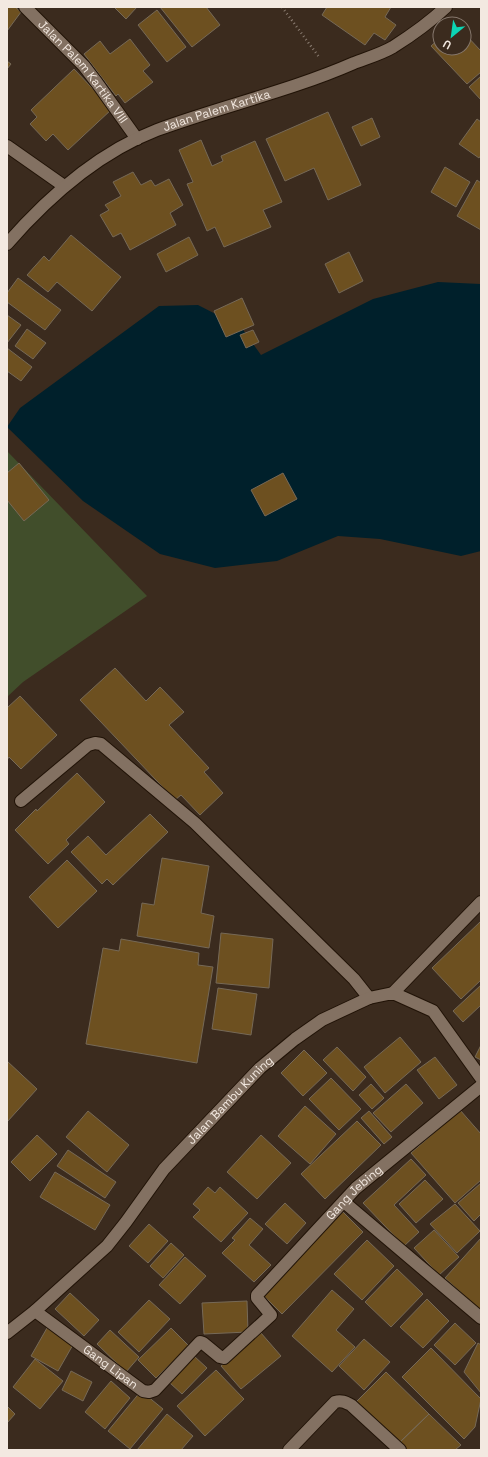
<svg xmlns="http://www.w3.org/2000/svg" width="488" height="1457" viewBox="0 0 488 1457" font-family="'Space Grotesk',sans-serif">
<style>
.green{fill:#414e2b}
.water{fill:#00202b}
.building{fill:#6d5020;stroke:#766957}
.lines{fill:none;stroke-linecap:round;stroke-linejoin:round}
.street-casing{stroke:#211307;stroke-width:14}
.path{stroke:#8a7c71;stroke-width:2.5;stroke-dasharray:1 3;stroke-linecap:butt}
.street{stroke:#837162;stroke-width:12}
.labels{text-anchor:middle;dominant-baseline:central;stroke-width:4;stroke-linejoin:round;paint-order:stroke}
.street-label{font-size:12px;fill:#f3e9e1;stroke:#3b2b1e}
</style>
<rect width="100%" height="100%" fill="#3b2b1e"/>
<path class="green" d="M7 451 147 596 23 682 7 697Z"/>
<path class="water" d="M438 282 481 284V551L461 556 380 539 338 536 277 561 215 568 160 554 83 501 7 427 20 408 159 306 198 305 241 327 261 355 373 299Z"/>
<path class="building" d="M7 7H15L21 12 7 31Z
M114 7H137L126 19Z
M160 7H206L220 25 192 47Z
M327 7H391L385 17 396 25 385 40 374 33 365 45 322 15Z
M157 10 186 47 167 62 138 25Z
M464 33 481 51V72L467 84 431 46 440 38V48H464Z
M130 39 150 65 143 71 153 82 125 103 118 94 116 96 84 54 100 41 110 54Z
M7 61 11 64 7 69Z
M74 69 112 109 68 150 53 134 46 141 30 124 37 117 31 110Z
M481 76V100L469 87Z
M328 112 361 185 328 200 314 168 285 181 266 139Z
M372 118 380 137 361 146 352 127Z
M477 119 481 122V155L479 158 459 144Z
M201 140 212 166 223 161 221 156 255 141 282 202 263 210 271 227 224 247 215 227 207 231 187 184 193 182 179 150Z
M445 167 470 182 456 207 431 192Z
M133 172 141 185 151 180 155 186 169 179 183 205 170 213 176 225 130 250 121 233 113 237 100 215 109 210 105 205 121 196 113 182Z
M477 180 481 183V230L457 216Z
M71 235 121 277 92 311 57 282 48 292 27 275 44 256 49 261Z
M189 237 198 255 166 272 157 254Z
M349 252 363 281 339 293 325 264Z
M18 278 61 310 45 330 7 302V293Z
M242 298 254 325 226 337 214 311Z
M7 315 21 325 7 343Z
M27 329 46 343 33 359 15 346Z
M253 330 259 342 246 348 240 335Z
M7 348 32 367 21 381 7 371Z
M19 463 49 500 24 521 7 500V473Z
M283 473 297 499 265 516 251 490Z
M115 668 146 701 160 687 184 712 169 725 209 768 204 772 223 793 200 815 181 795 175 800 80 700Z
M20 696 57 735 21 769 9 757 7 760V708Z
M77 773 105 802 66 840 69 844 48 864 15 830 36 809 37 811Z
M150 814 168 832 113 885 107 879 102 884 71 852 88 836 106 855Z
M162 858 209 866 201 913 214 916 209 948 137 936 142 903 154 905Z
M67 860 97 891 58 928 29 897Z
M481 921V980L461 999 432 968Z
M221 933 273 939 269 988 216 983Z
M121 939 199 953 198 965 213 967 197 1063 86 1044 103 948 119 951Z
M481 985V1005L463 1022 453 1011Z
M218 988 257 994 251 1035 212 1029Z
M400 1037 421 1062 385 1093 364 1067Z
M481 1045V1060L475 1057Z
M337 1047 366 1077 353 1091 323 1060Z
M304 1050 327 1073 303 1096 281 1073Z
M435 1057 457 1085 439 1099 417 1070Z
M7 1061 37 1089 7 1122Z
M331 1078 361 1109 339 1130 309 1099Z
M371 1084 384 1098 372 1109 359 1095Z
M406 1084 423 1103 391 1132 373 1113Z
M305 1106 336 1134 310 1164 278 1136Z
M460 1110 481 1134V1180L455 1203 411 1153Z
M88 1111 129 1145 107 1172 66 1137Z
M369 1111 392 1137 384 1144 361 1118Z
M357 1121 381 1145 325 1199 301 1174Z
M37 1135 57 1154 30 1181 11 1162Z
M261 1135 291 1163 257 1199 227 1172Z
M68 1150 116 1182 105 1198 57 1166Z
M411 1159 426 1175 394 1205 419 1232 404 1246 363 1203Z
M55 1172 110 1205 95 1230 40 1197Z
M425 1180 443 1199 416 1223 399 1204Z
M481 1183V1214L474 1221 458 1203Z
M208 1187 215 1193 220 1187 248 1213 221 1242 193 1217 200 1210 193 1204Z
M285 1203 306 1223 287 1244 265 1224Z
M455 1204 480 1231 457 1253 430 1224Z
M343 1212 363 1232 282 1314 261 1293Z
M250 1218 263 1229 249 1245 271 1265 254 1282 222 1253 235 1240 232 1238Z
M149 1224 168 1241 148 1263 129 1246Z
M434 1230 459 1257 439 1275 414 1248Z
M481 1238V1311L445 1278Z
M367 1240 394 1266 362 1300 334 1274Z
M171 1243 184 1255 163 1278 150 1266Z
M185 1257 206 1276 180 1304 159 1285Z
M397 1269 423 1294 391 1327 365 1302Z
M332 1290 354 1309 336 1330 355 1347 332 1372 292 1336Z
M70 1293 99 1320 84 1336 55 1309Z
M427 1299 449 1321 423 1348 400 1327Z
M149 1300 170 1319 139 1352 118 1332Z
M247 1301 248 1332 204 1334 202 1303Z
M455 1323 476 1343 455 1365 434 1345Z
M47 1328 74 1343 58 1371 31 1356Z
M171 1328 189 1346 156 1378 138 1360Z
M110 1330 139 1357 126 1372 97 1344Z
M261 1333 281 1356 241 1389 221 1366Z
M364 1339 390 1362 364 1390 339 1366Z
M478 1343 481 1345V1393L464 1372Z
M431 1348 481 1399 475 1427 464 1439 402 1377Z
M194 1356 207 1368 182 1394 170 1383Z
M35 1359 63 1381 40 1409 13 1387Z
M216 1370 244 1399 205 1436 177 1406Z
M71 1371 92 1382 83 1401 62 1390Z
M386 1372 429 1414 398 1444 356 1402Z
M111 1381 130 1398 105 1429 85 1412Z
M141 1391 163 1409 130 1449 108 1431Z
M7 1406 15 1414 7 1423Z
M167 1414 193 1436 181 1450H137Z
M429 1414 461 1445 455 1450H405L398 1444Z"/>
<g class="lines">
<g class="street-casing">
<g id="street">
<path id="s1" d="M25 7 84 66 97 83 137 139"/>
<path d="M7 146 64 186"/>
<path id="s2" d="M7 244C48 197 97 153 157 130 222 106 290 91 354 63 367 58 381 54 393 47 412 35 430 22 446 7"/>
<path d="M21 801 88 745 95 743 101 744 195 823 354 979 369 998"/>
<path d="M393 993 481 902"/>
<path d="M344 1202 481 1318"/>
<path id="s3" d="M35 1311 143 1391 149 1392 155 1390 200 1342 203 1343 220 1357 224 1358 271 1315 257 1298V1295L356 1188 481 1086"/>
<path id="s4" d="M7 1333 35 1311 107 1246 126 1222 164 1169 260 1068 295 1039 322 1020 369 998 393 993 433 1011 481 1078"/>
<path d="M289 1450 335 1402C341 1400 345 1402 351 1405L400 1450"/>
</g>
</g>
<path class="path" d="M282 7 319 57"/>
<use href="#street" class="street"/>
</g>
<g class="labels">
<g class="street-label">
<text stroke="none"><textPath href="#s1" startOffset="87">Jalan Palem Kartika VIII</textPath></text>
<text stroke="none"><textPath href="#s2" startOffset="253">Jalan Palem Kartika</textPath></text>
<text stroke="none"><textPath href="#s4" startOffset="324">Jalan Bambu Kuning</textPath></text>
<text stroke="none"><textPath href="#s3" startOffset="472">Gang Jebing</textPath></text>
<text stroke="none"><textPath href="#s3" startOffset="94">Gang Lipan</textPath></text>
</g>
</g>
<rect width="488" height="1457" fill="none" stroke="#f3e9e1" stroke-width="16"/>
<g transform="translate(452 36) rotate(209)"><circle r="19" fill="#3b2b1e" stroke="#85776c"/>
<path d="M0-3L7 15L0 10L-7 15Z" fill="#0cd5b5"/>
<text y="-6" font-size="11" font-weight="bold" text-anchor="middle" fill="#f3e9e1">U</text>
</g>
</svg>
